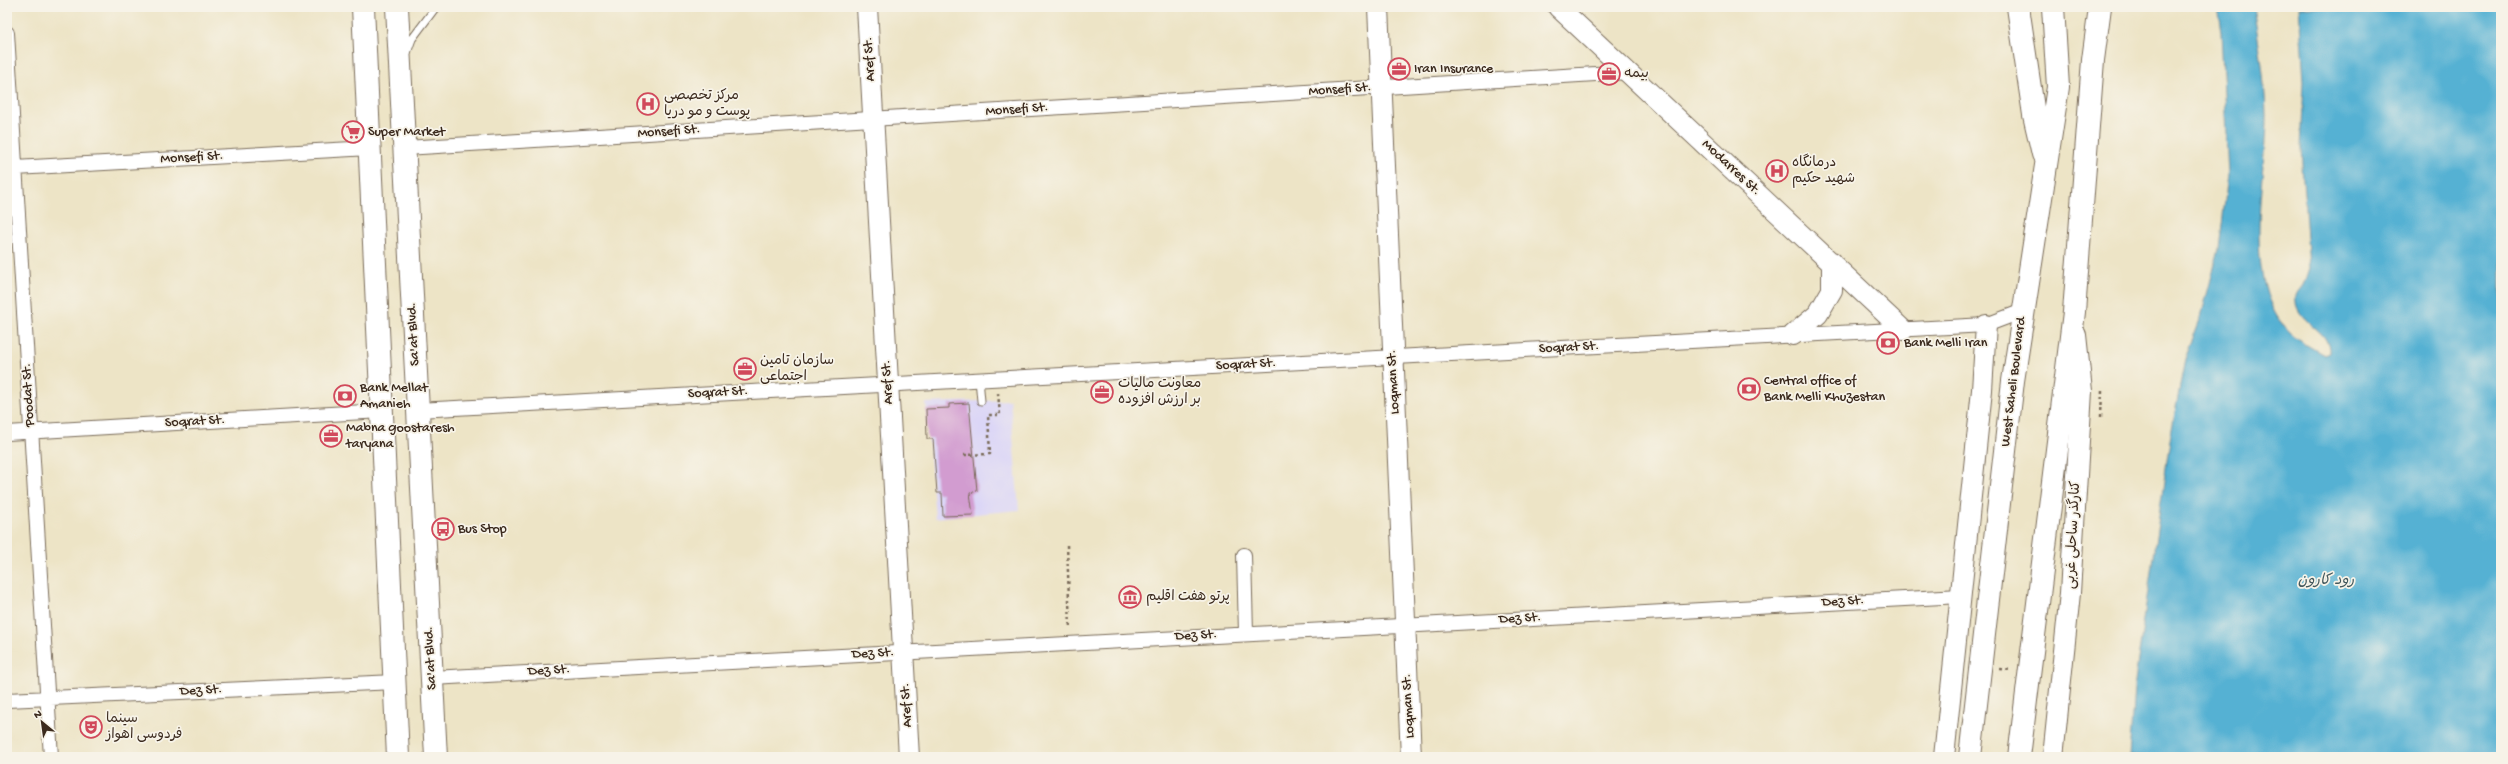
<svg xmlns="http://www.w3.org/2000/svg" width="2508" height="764" viewBox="0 0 2508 764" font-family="'Gochi Hand','Playpen Sans Arabic',sans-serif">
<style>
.built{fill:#dbd6f7}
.water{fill:#54b1d3;stroke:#486e78}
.building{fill:#d29cd0}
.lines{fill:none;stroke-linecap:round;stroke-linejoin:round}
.lane-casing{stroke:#796b59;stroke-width:9}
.street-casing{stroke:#796b59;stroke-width:16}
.secondary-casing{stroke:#796b59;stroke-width:22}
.primary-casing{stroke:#796b59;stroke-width:24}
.path{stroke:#796b59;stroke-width:2.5;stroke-dasharray:3 3;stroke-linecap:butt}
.lane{stroke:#fff;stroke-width:7}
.street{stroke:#fff;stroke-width:14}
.secondary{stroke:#fff;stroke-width:20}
.primary{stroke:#fff;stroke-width:22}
.labels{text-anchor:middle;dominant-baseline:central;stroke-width:3.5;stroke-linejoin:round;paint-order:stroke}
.street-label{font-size:14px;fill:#3b2a1e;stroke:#f7f3e8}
.poi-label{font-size:14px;fill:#3b2a1e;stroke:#f7f3e8;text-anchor:start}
.water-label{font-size:15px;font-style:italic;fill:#44595d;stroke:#f7f3e8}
</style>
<rect width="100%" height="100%" fill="#f7f3e8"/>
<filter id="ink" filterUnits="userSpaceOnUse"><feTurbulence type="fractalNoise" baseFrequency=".025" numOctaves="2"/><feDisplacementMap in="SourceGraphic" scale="8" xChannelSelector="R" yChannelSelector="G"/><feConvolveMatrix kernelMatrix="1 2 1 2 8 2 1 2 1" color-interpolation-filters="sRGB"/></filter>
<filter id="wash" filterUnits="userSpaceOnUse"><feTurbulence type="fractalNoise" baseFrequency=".012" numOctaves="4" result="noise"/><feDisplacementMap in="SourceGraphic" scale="16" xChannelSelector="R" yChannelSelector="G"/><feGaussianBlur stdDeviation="0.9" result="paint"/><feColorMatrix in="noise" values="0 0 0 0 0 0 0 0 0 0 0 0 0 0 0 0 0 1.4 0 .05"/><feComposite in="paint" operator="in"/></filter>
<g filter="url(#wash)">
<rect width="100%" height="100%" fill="#ede4c6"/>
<path class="built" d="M1010 400 1019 510 935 518 926 403Z"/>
<path class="water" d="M2217 7H2253C2259 43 2265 79 2266 115 2266 180 2239 284 2291 334 2300 342 2314 349 2324 355L2329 353C2332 329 2292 322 2296 296 2297 291 2302 288 2304 283 2306 278 2307 273 2309 268L2301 148 2304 81 2299 7H2501V757H2129L2134 688 2170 440 2185 359 2201 317 2219 249 2228 175 2221 32Z"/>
<g id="blocks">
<path class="building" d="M969 403 977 491 970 493 973 515 943 516 942 493H937L933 439H927L926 409 949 408V404Z"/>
</g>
</g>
<g filter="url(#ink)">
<use href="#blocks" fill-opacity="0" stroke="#796b59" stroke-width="1"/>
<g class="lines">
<g class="lane-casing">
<path id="lane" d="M407 53 412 39 436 7
M979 379 981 401"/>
</g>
<g class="street-casing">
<path id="street" d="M7 33 51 757
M405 148 1628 72
M15 168 370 148
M418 410 1986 325 2023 311
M7 433 382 411
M1244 555 1246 633
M432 678 1961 596
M7 700 395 682"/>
</g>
<g class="secondary-casing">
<path id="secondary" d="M867 7 909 757
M1378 7 1411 757
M1558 7 1903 330
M1793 335 1818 314 1832 290V262
M1944 757 1982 390 1986 325
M2053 757 2070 593 2082 391 2076 335"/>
</g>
<g class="primary-casing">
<path id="primary" d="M363 7 398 757
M397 7 436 757
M2018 7 2034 115 2043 154
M1970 757 2013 381 2058 87 2053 7
M2019 757 2074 312 2093 60 2100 7"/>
</g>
<path class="path" d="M2101 417 2102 390
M964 455 990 454 988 415H1000L998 393
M1067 545 1070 628
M2000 669 2011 670"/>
<use href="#lane" class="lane"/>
<use href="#street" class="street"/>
<use href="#secondary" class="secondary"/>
<use href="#primary" class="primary"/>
</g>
</g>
<defs>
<g id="office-ring" transform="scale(1.15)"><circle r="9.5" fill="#f7f3e8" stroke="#d1495b" stroke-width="1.5"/><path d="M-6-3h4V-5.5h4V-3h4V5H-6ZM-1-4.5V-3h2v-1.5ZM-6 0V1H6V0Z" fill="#d1495b"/></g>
<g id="hospital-ring" transform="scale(1.15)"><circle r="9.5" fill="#f7f3e8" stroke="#d1495b" stroke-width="1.5"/><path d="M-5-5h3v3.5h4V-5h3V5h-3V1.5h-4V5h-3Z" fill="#d1495b"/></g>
<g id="supermarket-ring" transform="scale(1.15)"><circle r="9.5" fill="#f7f3e8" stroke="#d1495b" stroke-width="1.5"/><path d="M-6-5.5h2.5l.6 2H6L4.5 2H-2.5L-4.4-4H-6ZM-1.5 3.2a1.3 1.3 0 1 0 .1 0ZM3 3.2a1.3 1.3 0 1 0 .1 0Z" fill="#d1495b"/></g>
<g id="bank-ring" transform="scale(1.15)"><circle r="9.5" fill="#f7f3e8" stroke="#d1495b" stroke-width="1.5"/><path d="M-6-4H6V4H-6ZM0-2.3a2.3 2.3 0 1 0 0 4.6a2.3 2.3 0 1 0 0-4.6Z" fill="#d1495b"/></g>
<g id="bus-ring" transform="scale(1.15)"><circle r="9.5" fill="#f7f3e8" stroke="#d1495b" stroke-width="1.5"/><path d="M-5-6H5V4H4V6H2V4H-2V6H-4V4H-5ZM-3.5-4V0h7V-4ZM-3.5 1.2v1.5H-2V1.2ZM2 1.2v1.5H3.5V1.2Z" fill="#d1495b"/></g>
<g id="museum-ring" transform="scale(1.15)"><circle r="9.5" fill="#f7f3e8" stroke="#d1495b" stroke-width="1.5"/><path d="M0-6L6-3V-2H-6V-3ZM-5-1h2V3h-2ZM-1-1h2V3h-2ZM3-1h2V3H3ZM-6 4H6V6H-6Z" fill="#d1495b"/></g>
<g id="theatre-ring" transform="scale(1.15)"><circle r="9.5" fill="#f7f3e8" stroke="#d1495b" stroke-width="1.5"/><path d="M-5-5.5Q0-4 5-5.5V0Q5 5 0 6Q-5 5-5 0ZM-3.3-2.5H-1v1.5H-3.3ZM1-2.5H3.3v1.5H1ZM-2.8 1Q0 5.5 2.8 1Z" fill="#d1495b"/></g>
</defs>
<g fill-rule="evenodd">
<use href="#office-ring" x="1399" y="69"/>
<use href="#office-ring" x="1609" y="74"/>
<use href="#hospital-ring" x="648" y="104"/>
<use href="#supermarket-ring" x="353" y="132"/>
<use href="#hospital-ring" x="1777" y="171"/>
<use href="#bank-ring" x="1888" y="343"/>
<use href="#office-ring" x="745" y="369"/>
<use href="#bank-ring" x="1749" y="389"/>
<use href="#office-ring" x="1102" y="392"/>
<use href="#bank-ring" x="345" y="396"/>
<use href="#office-ring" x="331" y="436"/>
<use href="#bus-ring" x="443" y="529"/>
<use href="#museum-ring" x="1130" y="597"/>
<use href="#theatre-ring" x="91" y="727"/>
</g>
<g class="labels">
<g class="street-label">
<text transform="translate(870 59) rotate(-93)">Aref St.</text>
<text transform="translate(1340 90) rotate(-4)">Monsefi St.</text>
<text transform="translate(1017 110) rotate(-4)">Monsefi St.</text>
<text transform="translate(669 132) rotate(-4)">Monsefi St.</text>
<text transform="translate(192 158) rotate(-3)">Monsefi St.</text>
<text transform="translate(1731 168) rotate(43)">Modarres St.</text>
<text transform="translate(414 334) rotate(-93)">Sa'at Blvd.</text>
<text transform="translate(1569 348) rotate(-3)">Soqrat St.</text>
<text transform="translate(1246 365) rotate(-3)">Soqrat St.</text>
<text transform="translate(888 382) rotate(-93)">Aref St.</text>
<text transform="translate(1394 382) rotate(-93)">Loqman St.</text>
<text transform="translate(2014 382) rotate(-83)">West Saheli Boulevard</text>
<text transform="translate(718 393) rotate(-3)">Soqrat St.</text>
<text transform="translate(29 395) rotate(-93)">Poodat St.</text>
<text transform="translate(195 422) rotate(-3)">Soqrat St.</text>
<text transform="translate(2074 535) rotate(-87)">کنارگذر ساحلی غربی</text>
<text transform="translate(1843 602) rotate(-3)">Dez St.</text>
<text transform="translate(1520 619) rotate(-3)">Dez St.</text>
<text transform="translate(1196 636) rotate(-3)">Dez St.</text>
<text transform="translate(873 654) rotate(-3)">Dez St.</text>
<text transform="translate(431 658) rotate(-93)">Sa'at Blvd.</text>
<text transform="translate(549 671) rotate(-3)">Dez St.</text>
<text transform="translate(201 691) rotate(-3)">Dez St.</text>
<text transform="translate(907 705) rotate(-93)">Aref St.</text>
<text transform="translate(1409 706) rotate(-93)">Loqman St.</text>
</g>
<g class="poi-label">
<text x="1414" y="69">Iran Insurance</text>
<text x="1624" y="74">بیمه</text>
<text x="664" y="96">مرکز تخصصی<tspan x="664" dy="16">پوست و مو دریا</tspan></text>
<text x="368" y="132">Super Market</text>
<text x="1792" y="163">درمانگاه<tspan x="1792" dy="16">شهید حکیم</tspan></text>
<text x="1904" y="343">Bank Melli Iran</text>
<text x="760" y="361">سازمان تامین<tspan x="760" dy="16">اجتماعی</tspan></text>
<text x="1764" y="381">Central office of<tspan x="1764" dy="16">Bank Melli Khuzestan</tspan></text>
<text x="1118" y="384">معاونت مالیات<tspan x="1118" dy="16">بر ارزش افزوده</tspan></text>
<text x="360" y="388">Bank Mellat<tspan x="360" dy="16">Amanieh</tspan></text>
<text x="346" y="428">Mabna goostaresh<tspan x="346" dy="16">taryana</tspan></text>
<text x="458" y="529">Bus Stop</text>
<text x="1146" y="597">پرتو هفت اقلیم</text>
<text x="106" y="719">سینما<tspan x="106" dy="16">فردوسی اهواز</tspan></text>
</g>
<g class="water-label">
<text x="2326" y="581">رود کارون</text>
</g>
</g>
<rect width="2508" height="764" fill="none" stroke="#f7f3e8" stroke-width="24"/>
<g transform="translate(42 722) rotate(331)" stroke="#f7f3e8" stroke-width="3" paint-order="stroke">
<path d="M0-3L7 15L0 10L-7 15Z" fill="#3b2a1e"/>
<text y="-6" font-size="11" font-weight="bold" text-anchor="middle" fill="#3b2a1e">N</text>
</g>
</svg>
